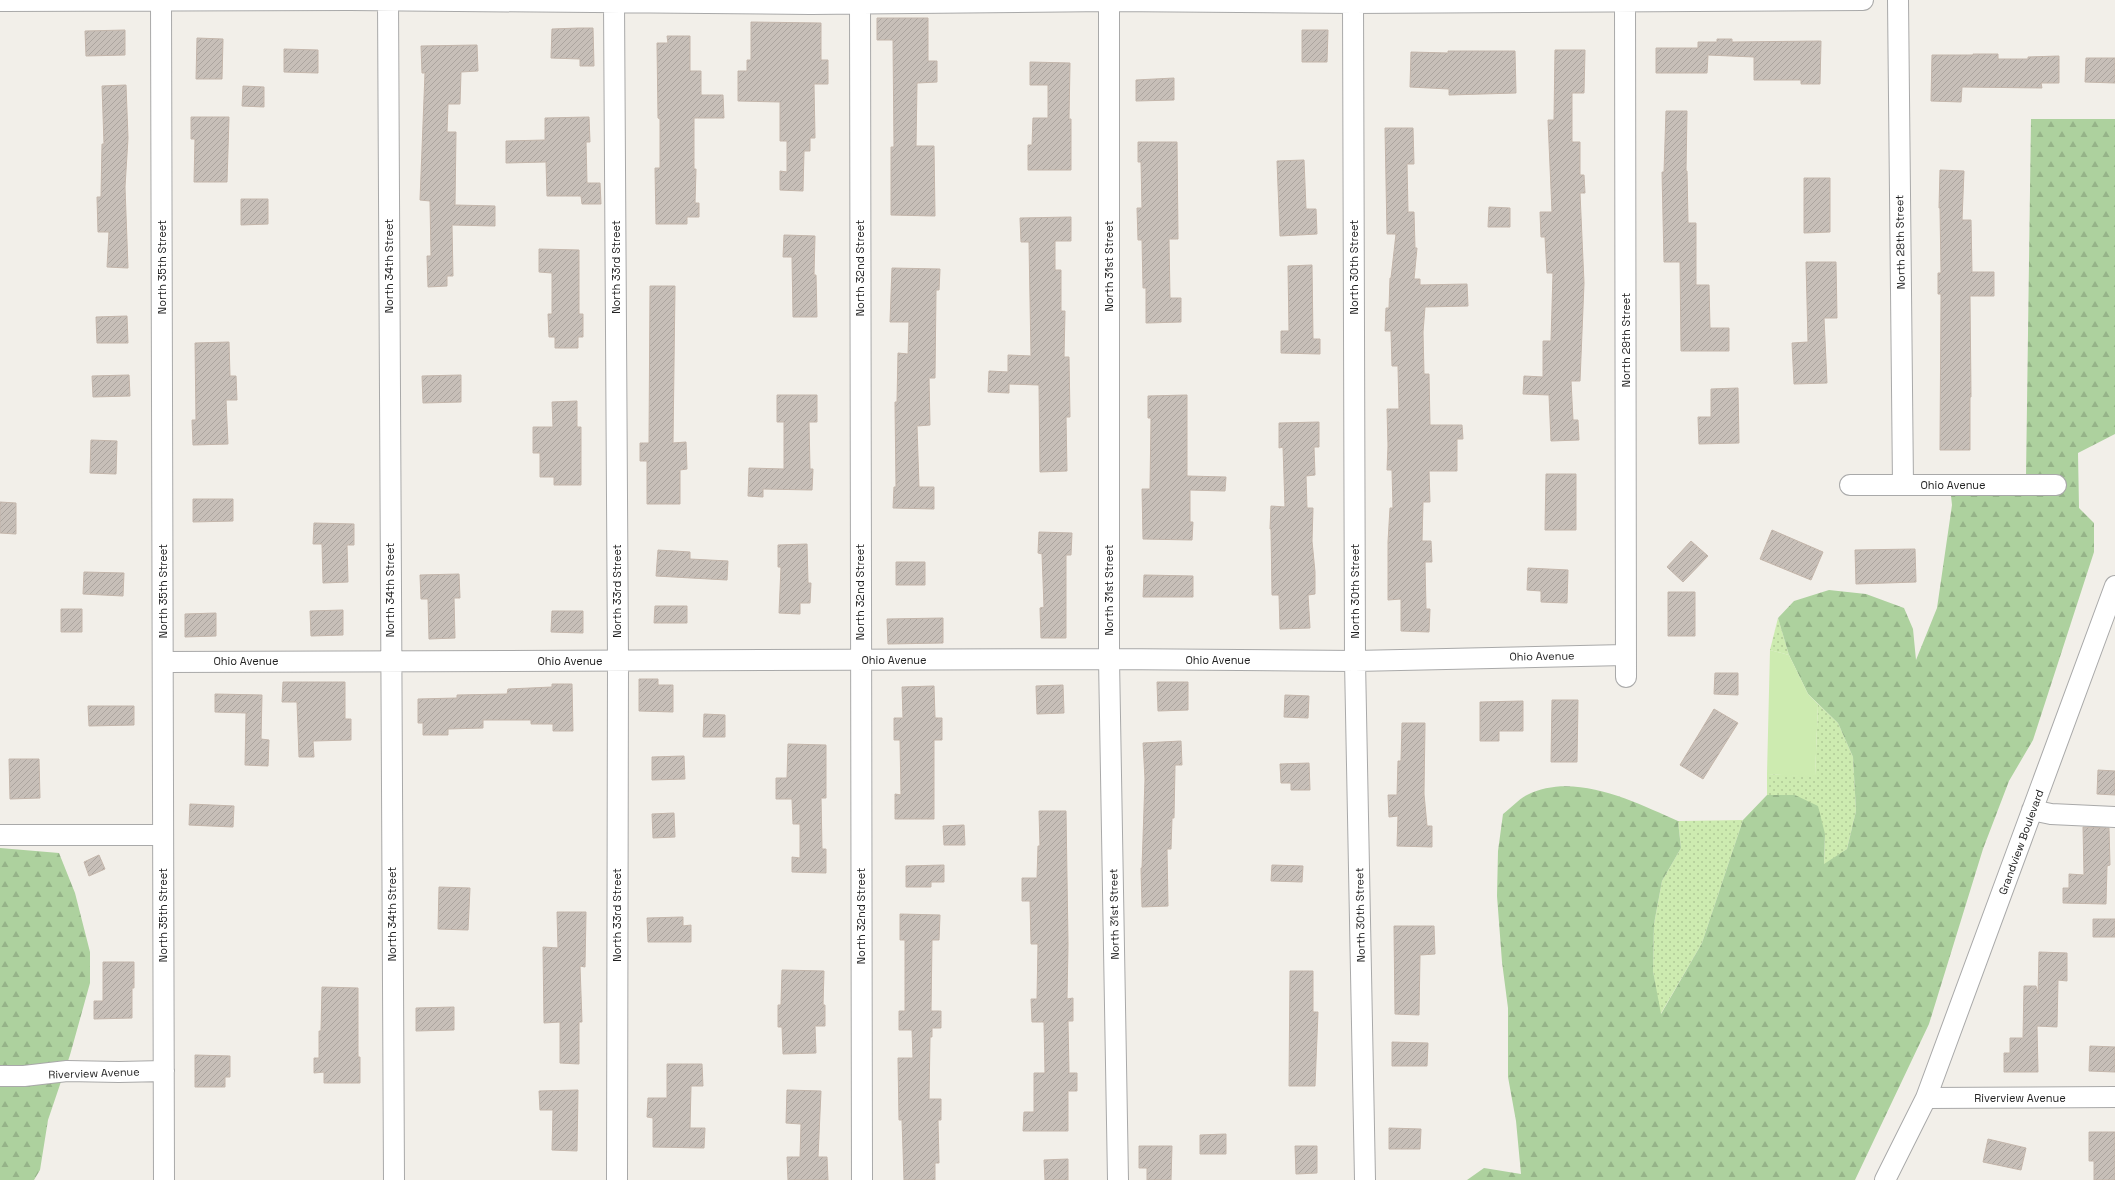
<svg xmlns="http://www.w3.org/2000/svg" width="2115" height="1180" viewBox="0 0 2115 1180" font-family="'Space Grotesk',sans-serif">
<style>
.grass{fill:url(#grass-dots)}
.forest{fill:url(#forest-firs)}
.garden{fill:#cdebb0}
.building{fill:url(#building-hatch);stroke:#c4b6ab}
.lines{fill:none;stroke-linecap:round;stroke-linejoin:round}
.minor-casing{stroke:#a9a9a9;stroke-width:22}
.minor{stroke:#fff;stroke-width:20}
.labels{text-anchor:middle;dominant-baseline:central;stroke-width:3;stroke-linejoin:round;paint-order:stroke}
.street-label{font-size:11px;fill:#222;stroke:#fff}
</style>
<defs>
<pattern id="grass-dots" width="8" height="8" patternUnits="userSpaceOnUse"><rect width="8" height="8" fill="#cdebb0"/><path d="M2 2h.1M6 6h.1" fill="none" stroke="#b0c997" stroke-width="1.8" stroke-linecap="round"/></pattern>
<pattern id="forest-firs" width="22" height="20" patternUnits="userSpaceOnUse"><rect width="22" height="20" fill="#add19e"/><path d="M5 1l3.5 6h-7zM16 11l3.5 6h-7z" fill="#95b388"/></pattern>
<pattern id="building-hatch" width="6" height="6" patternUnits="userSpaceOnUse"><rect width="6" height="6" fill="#c7bfb8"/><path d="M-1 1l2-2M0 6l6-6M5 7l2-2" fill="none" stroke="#aba49e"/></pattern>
</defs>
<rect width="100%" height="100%" fill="#f2efe9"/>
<path class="grass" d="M1778 618 1789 655 1770 650Z
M1818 704 1838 723 1853 757 1856 811 1847 849 1824 865 1825 834 1795 795H1767V774L1815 776Z
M1743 820 1702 943 1660 1015 1653 971 1654 924 1662 881 1681 848 1678 821Z"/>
<path class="forest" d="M2031 119H2115V434L2078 453 2079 508 2094 523V552L2033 740 2009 781 1983 849 1929 1024 1855 1180H1467L1484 1168 1521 1174 1516 1121 1508 1077V1008L1502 962 1497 896 1498 851 1503 814C1511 808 1519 799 1527 795 1574 771 1635 802 1678 821L1681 848 1662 881 1654 924 1653 971 1661 1014 1702 943 1743 820 1767 795H1795L1818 806 1825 834 1824 864 1847 849 1856 811 1853 757 1838 723 1808 694 1789 655 1778 618 1794 601 1829 590 1866 594 1904 608 1913 629 1916 660 1937 608 1952 505 1949 477 2026 476Z
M0 848 59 853 75 893 90 952V983L70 1055 48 1120 40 1170 34 1180H0Z"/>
<path class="garden" d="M1770 650 1789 655 1808 694 1818 704 1815 777 1767 774Z"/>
<path class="building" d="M877 18H928V61H937V82L917 83 916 146H934L935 216 891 215V147H894L893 40H877Z
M751 22 821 23V60H828V84H814L815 138H810V151H804L803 191 780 190V171L787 172V141H780V102L738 101V71H747V60H751Z
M579 28H593L594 66H580V59L551 58 552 29Z
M125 30V55L86 56 85 31Z
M1302 30H1328L1327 62H1302Z
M667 36H690V71H701V95H723L724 118H694V169H696L695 203H699V217H687V224H656L655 168H660V119L658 118 657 43H668Z
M197 38 223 39 222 79H196Z
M1717 39H1732V42L1821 41 1820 84H1801V80H1754V57L1708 55 1707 73H1656V48H1698V42H1717Z
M477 45 478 71 461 72 460 104H448L447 132H456L455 205 495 206V226L452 225 453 276H447V286L428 287 427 256H431L430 201 420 200 425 73H422L421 46Z
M284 49 318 50V73L284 72Z
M1555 50H1585L1584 93H1572V142H1580V175H1584L1585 193H1580L1584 283 1580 381H1571L1573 420H1578L1579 440 1551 441 1549 395 1523 394 1524 376 1543 377V341H1551L1553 273H1547L1545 237H1541L1540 212H1552L1548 120H1554Z
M1448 51H1515L1516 93 1449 95V89L1410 87 1411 52 1448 53Z
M1973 54H1998V59H2028V57L2059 56V83H2041L2042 88 1962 87 1961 102 1931 101 1932 55H1973Z
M2086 58H2115V83L2085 82Z
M1030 62 1070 63 1069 119H1071V170H1028V145H1032L1033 118H1048V85H1030Z
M1174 78V100L1136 101V80Z
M126 85 128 138 125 187 128 268 107 267 109 232H98L97 197H101L102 144H104L102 86Z
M243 86 264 87V107L242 106Z
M1666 111H1687L1686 171H1687L1688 223H1696V285H1709L1710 328H1729V351H1681L1680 262H1664L1662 172H1664Z
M191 117H229L227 182H194L195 139H191Z
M589 117 590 142H586L587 183H600L601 204H582L581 196H547L546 162 506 163V141L545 140V118Z
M1385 128H1413L1414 164H1407L1408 212H1414L1415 248H1417L1414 279H1420V285L1467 284 1468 306 1425 307 1423 332 1424 374H1429L1430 425H1462L1463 439H1457V471H1429L1430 502H1423L1422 541H1431L1432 562H1425L1426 609H1430L1429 632 1401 631V599L1388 600V542L1390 508H1393L1392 470H1387L1388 446 1387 409H1399L1398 366H1392L1391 331H1385L1386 308H1389L1390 278H1391L1396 234H1387Z
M1138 142H1177L1178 239H1169L1170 298H1181V322L1146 323V288H1143L1142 240H1138L1137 208H1142L1141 162H1138Z
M1304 160 1306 209H1316L1317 234 1280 236 1277 161Z
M1940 170 1964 171 1962 220H1971L1972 272H1994V296H1970L1971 397H1970V450H1940L1941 294H1938V273H1941L1940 208H1939Z
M1804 178H1830V232L1804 233Z
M241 199H268V224L241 225Z
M1489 207 1510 208V227H1488Z
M1071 217V241H1055V270H1061V311H1065L1064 357H1069L1070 417H1066L1067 471 1040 472 1039 385 1009 384V393L988 392 989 371 1008 372V355L1031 356 1029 242H1021L1020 218Z
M784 235 815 236 814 275H816L817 317H793L792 257H783Z
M539 249 579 250V314H583V337H578V348H555V337H549L548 314H552V273L539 272Z
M1806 262H1836L1837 318H1824L1827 383 1794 384 1792 343 1808 342Z
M1312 265 1313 339H1320V354L1281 353V331H1289L1288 266Z
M892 268 940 269 939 290H936L935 378H929L930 425 917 426 919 487H934V509L893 508 894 487H896L895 402H897L898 353 908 354 909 322H890Z
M650 286H675L673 443 686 442 687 469 680 470V504H647V461H640V443H649Z
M127 316 128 343H97L96 317Z
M229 342 230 376H236L237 400H226L228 444 193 445 192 420H196L195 343Z
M129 375 130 396 93 397 92 376Z
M461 375V402L423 403 422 376Z
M1738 388 1739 443 1699 444 1698 417H1711V389Z
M777 395H817V422H809L810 469H813L812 490 763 489V497L748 496 749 468 784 469V422H777Z
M1187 395V476L1226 477 1225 491 1190 490V522H1193L1192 540 1143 539 1142 489H1150L1151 418H1148V396Z
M577 401V427H581V485H554V477H540V453H533V427H553L552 402Z
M1319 422V447H1314L1315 475 1306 476 1307 508H1313L1312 541 1315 572V594L1308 595 1310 628 1280 629 1279 595H1272L1271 529H1270L1271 506 1285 507 1283 447 1279 448V423Z
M91 440 117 441 116 474 90 473Z
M1546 474H1576V530H1545Z
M193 499H233V521L193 522Z
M0 502 16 503V534L0 533Z
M314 523 354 524V545H347L348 582 323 583 322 544H313Z
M1772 530 1823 552 1811 580 1760 559Z
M1039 532 1072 533 1071 555H1066V638H1041L1040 608 1044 607 1042 554 1038 553Z
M1691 541 1708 556 1683 582 1667 567Z
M807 544 808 583H811L810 603H800V614L779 613 781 567H778V545Z
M1915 549 1916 582 1856 584 1855 550Z
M658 550 690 552V559L728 561 727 580 656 576Z
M896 562H925V585H896Z
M1528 568 1568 570 1567 603 1541 602V591L1527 590Z
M84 572 124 573 123 596 83 594Z
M459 574 460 598H454L455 638 429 639 428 599H421L420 575Z
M1144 575 1193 576V597H1143Z
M1668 592H1695V636H1668Z
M655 606H687V623H654Z
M61 609H82V632H61Z
M343 610V635L311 636 310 611Z
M552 611H583V633L551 632Z
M216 613V636L185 637V614Z
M943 618V643L888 644 887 619Z
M1715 673H1738V695L1714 694Z
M639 679H658V685H673V712L639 711Z
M283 682H345V719H351V740L313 741 314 757H299L297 702H282Z
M1157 682H1188V710L1158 711Z
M552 684H572L573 731H553V724H531V720H483V728L448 729V735H423V723H418V699L457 698V695L507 694 508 689 552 687Z
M1063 685 1064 713 1037 714 1036 686Z
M934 686 935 718H942V740H934V819H895V794L901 795 900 740H894V718H903L902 687Z
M215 694 262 695 261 739 269 740 268 766 245 765 246 713 215 712Z
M1285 695 1309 696 1308 718 1284 717Z
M1552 700H1578L1577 762H1551Z
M1523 701V731H1499V741H1480V702Z
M88 706H134V725L89 726Z
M1714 709 1738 723 1703 779 1680 765Z
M704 714 725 715V737H703Z
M1402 723H1425L1424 794 1427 826H1432V847L1397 846 1398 816 1389 817 1388 795H1397L1398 761H1401Z
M1181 741 1182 765H1175L1174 818H1172L1171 849H1167L1168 906 1142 907 1141 868H1142L1145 779 1143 743Z
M788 744 826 745V798H821L822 849H826V873L792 872V857L800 858V824H793L792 799H776V778H787Z
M684 756 685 779 652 780V757Z
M9 759H39L40 798 10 799Z
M1309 763 1310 790H1291V783H1281L1280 764Z
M2098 770 2115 771V795L2097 794Z
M190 804 234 806 233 827 189 825Z
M1039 811H1066L1068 944 1067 999 1073 998V1021H1068L1069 1073H1077V1091H1068V1131H1023L1024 1112H1034V1073H1045L1044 1022H1032L1031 999H1037L1038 944H1031L1030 901H1022V878H1037L1038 846H1040Z
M674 813 675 837 653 838 652 814Z
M964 825 965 845H944L943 826Z
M2083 827 2109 828 2110 865 2107 866 2106 904 2063 903V888H2069V874L2084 875Z
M99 855 105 869 89 876 84 862Z
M944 865V882H931V887H906V866Z
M1272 865 1303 866 1302 882 1271 881Z
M439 887 470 888 468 930 438 929Z
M557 912H586L585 967 580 966 582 1022H579V1064L560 1063V1022L544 1023 543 947 558 948Z
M900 914 940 915 939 940H932L931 1011H941V1028H932V1037H930L929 1099H941V1120H938L939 1163H935V1180H904L902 1120H899L898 1058H913L912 1030H899V1011H905V940H900Z
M683 917V926L691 925V942H648L647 918Z
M2093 919H2115V937H2093Z
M1394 926H1434L1435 954 1420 955 1419 1015 1395 1014Z
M2039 952 2067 953V981L2058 980 2057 1027 2037 1026 2038 1072H2004V1053H2010V1038H2023L2024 986H2036L2038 994Z
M103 962H134V988H132V1018L94 1019V1001H103Z
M782 970 824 971 823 1005H825V1026H815L816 1053 783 1054 782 1027H778V1005H781Z
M1290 971H1313V1012H1318L1315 1086H1289Z
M322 987 358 988V1057H360V1083H324V1072L314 1073V1058H319V1031H321Z
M454 1007V1030L416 1031V1008Z
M1392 1042 1428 1043 1427 1066H1392Z
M2090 1046 2115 1047V1072L2089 1071Z
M195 1055 230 1056V1077H225V1087H195Z
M667 1064H702L703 1086H691L690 1128H705L704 1148 653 1147V1118L647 1117 648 1098H667Z
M578 1090 577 1151 552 1150 553 1110H540L539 1091Z
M787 1090 821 1091 818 1157H827L828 1180H788L787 1157H800L801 1124 786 1123Z
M1389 1128 1421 1129 1420 1149H1389Z
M2089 1132H2115V1180H2094V1161H2089Z
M1226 1134V1154H1200V1135Z
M1988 1139 2026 1148 2021 1170 1983 1162Z
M1139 1146H1172L1171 1180H1147V1168H1139Z
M1295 1146H1317V1173L1296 1174Z
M1068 1159V1180H1045L1044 1160Z"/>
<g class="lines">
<g class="minor-casing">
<path id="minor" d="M388 0 394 1180
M1898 0 1903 485
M0 1 350 0 811 4 1109 1 1353 3 1863 0
M161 1 164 1180
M1109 1V659L1118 1180
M614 2 618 662 617 1180
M1625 2 1626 677
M860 3 862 1180
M1353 3 1355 661 1365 1180
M1850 485H2056
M163 662 1109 659 1355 661 1625 655
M2032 810 2051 814 2115 817
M0 835H162
M0 1076H24L67 1071 119 1072 164 1071
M1926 1098 2115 1097
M1885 1180 1926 1098 2115 586"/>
</g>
<use href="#minor" class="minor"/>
</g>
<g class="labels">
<g class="street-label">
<text transform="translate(1900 242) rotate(-91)">North 28th Street</text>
<text transform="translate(389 266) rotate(-90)">North 34th Street</text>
<text transform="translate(1109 266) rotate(-90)">North 31st Street</text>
<text transform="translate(162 267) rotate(-90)">North 35th Street</text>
<text transform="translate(616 267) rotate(-90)">North 33rd Street</text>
<text transform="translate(1354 267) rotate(-90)">North 30th Street</text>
<text transform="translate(860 268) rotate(-90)">North 32nd Street</text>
<text transform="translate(1626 340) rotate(-90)">North 29th Street</text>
<text x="1953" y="485">Ohio Avenue</text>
<text transform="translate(390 590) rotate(-90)">North 34th Street</text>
<text transform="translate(1109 590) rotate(-90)">North 31st Street</text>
<text transform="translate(163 591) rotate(-90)">North 35th Street</text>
<text transform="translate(617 591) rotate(-90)">North 33rd Street</text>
<text transform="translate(1355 591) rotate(-90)">North 30th Street</text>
<text transform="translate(860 592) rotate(-90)">North 32nd Street</text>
<text transform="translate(1542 656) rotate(-1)">Ohio Avenue</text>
<text x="894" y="660">Ohio Avenue</text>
<text x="1218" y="660">Ohio Avenue</text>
<text x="246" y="661">Ohio Avenue</text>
<text x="570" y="661">Ohio Avenue</text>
<text transform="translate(2021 842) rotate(-70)">Grandview Boulevard</text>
<text transform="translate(392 914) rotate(-90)">North 34th Street</text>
<text transform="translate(1114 914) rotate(-91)">North 31st Street</text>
<text transform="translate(163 915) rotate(-90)">North 35th Street</text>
<text transform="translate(617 915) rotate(-90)">North 33rd Street</text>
<text transform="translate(1360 915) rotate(-91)">North 30th Street</text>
<text transform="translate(861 916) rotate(-90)">North 32nd Street</text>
<text transform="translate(94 1073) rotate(-2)">Riverview Avenue</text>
<text x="2020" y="1098">Riverview Avenue</text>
</g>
</g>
</svg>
